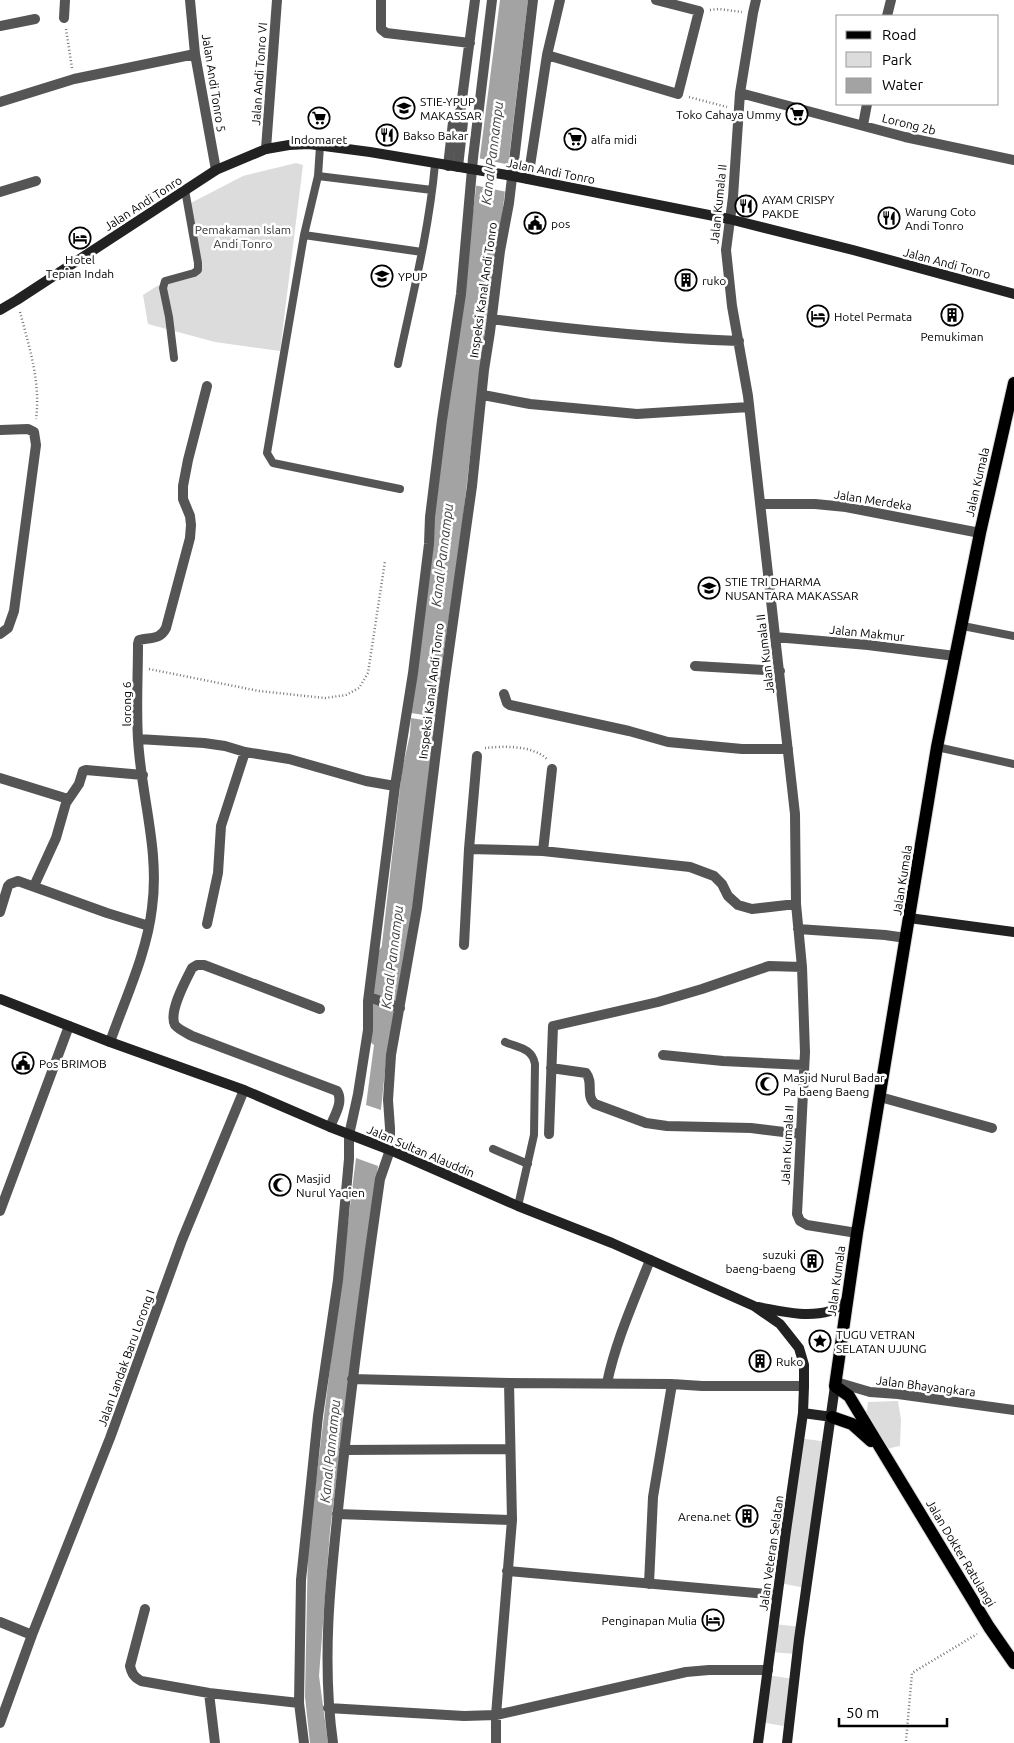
<svg xmlns="http://www.w3.org/2000/svg" width="1014" height="1743" viewBox="0 0 1014 1743" font-family="Ubuntu,sans-serif">
<style>
.green{fill:#dcdcdc}
.water{fill:#a3a3a3}
.pier{fill:#fff}
.lines{fill:none;stroke-linecap:round;stroke-linejoin:round}
.river{stroke:#a3a3a3;stroke-width:26}
.primary-casing{stroke:#dbdbdb;stroke-width:14}
.path{stroke:#777;stroke-width:2.5;stroke-dasharray:1 2.5;stroke-linecap:butt}
.lane{stroke:#555;stroke-width:8}
.street{stroke:#555;stroke-width:10}
.secondary{stroke:#222;stroke-width:10}
.primary{stroke:#000;stroke-width:12}
.labels{text-anchor:middle;dominant-baseline:central;stroke-width:5;stroke-linejoin:round;paint-order:stroke}
.street-label{font-size:12px;fill:#000;stroke:#fff}
.poi-label{font-size:12px;fill:#000;stroke:#fff;text-anchor:start}
.park-label{font-size:12px;fill:#333;stroke:#fff}
.water-label{font-size:14px;font-style:italic;fill:#444;stroke:#fff}
</style>
<rect width="100%" height="100%" fill="#fff"/>
<path class="green" d="M296 163 303 165 280 351 215 342 148 324 143 295 157 286 197 273 185 206 243 176Z
M898 1401 901 1420 900 1446 886 1449 866 1416 868 1402Z
M799 1438 828 1442 806 1588 779 1583Z
M774 1624 801 1627 797 1654 770 1652Z
M767 1675 794 1679 789 1727 761 1722Z"/>
<path class="water" d="M500 0H528L499 241 493 267 491 291 487 312 460 543 439 683 437 717 411 713 434 516Z
M411 718 436 722 434 754 400 998 379 989V970L402 770 410 735Z
M377 1004 396 1010 386 1061 381 1110 366 1105 374 1045Z
M356 1158 378 1166 353 1347 330 1531 319 1676 328 1743H310L305 1697 308 1545Z"/>
<path class="pier" d="M478 158 510 165 507 192 474 185Z"/>
<g class="lines">
<path class="river" d="M381 1034 391 956"/>
<g class="primary-casing">
<path id="primary" d="M1014 383 980 533 937 747 857 1233 835 1386 849 1396 855 1406 989 1627 1014 1663
M832 1417 852 1424 871 1441"/>
</g>
<path class="path" d="M710 10 719 9 742 12
M66 29 72 68
M689 97 727 107
M20 312C29 346 41 383 36 419
M149 669 259 691 325 698 346 695 359 688 368 673 385 561
M485 748C504 746 532 745 547 759
M906 1741 912 1673 977 1634"/>
<path class="lane" d="M320 146 318 176 304 235 267 453 273 463 400 489
M318 176 432 190
M304 235 422 252
M174 358 169 317 163 288 165 281 194 273 198 270V263L185 190
M398 364C412 298 429 231 435 164
M963 626 1014 636
M937 747 1014 764
M505 1042C519 1048 532 1048 535 1064L534 1135 518 1206
M493 1149 528 1164"/>
<path class="street" d="M190 0 195 54 216 170
M381 0V29L386 33 470 43
M756 0 753 13 740 93 733 197 726 250 732 306 748 396 795 814 796 904 802 967 805 1052 797 1214 800 1221 807 1225 857 1233
M887 16 891 0
M64 18 65 0
M0 26 35 19
M547 55 678 94 699 11 656 0
M740 93 905 137 1014 160
M0 102 74 79 195 54
M863 125 867 104
M266 149 277 0
M448 166 453 122 460 114
M458 167 463 122 460 114 475 0
M528 179 547 55 560 0
M0 192 36 181
M492 319C574 330 656 338 739 341
M483 395 530 404 637 414 749 407
M0 430 28 429 34 432 36 445 14 611 8 628 0 634
M760 504H815L846 507 980 533
M775 637 868 645 955 656
M695 666 780 671
M504 694 507 703 510 705 629 731 668 742 742 749H788
M138 739 204 743 225 746 245 752 289 759 366 781 395 786
M0 778 68 799
M469 849 543 851 690 867 714 876 722 884 728 896 738 905 752 909 796 904
M543 851 552 769
M34 886 56 838 66 803 79 784 83 771 86 770 143 775
M0 912 8 886 10 884 18 881 107 913 149 926
M207 924 218 873 221 826 245 752
M798 929 885 935 906 938
M464 945 469 849 477 756
M369 997 400 1008
M320 1009 204 965H197L192 968C186 980 168 1012 175 1025 179 1030 187 1033 192 1036L337 1091C344 1102 334 1116 330 1127
M110 1042C125 999 147 953 152 908 160 850 141 796 138 739 136 707 138 675 138 644L139 640C151 637 160 640 166 628L190 538 191 525 190 516 183 499V486L188 460 207 386
M663 1055 723 1061 804 1065
M551 1068 586 1073C594 1083 585 1096 595 1104L646 1123 667 1126 751 1128 800 1134
M880 1097 992 1128
M549 1134 553 1026 658 1002 702 989 769 966 802 967
M0 1211 69 1026
M352 1379 509 1383 672 1384 702 1386H804
M836 1382 870 1392 898 1394 1014 1410
M607 1383C616 1340 634 1301 650 1260
M344 1450 510 1449
M337 1514 512 1520
M507 1571 777 1595
M649 1584 653 1497 672 1384
M145 1609 130 1666C132 1674 134 1677 141 1681L209 1693 299 1703 301 1580 318 1416 338 1280 349 1159V1135L358 1094 368 1030V1001L395 786 413 673 429 544 430 517 442 420 461 294 473 158 492 0
M0 1622 32 1635
M209 1693 215 1743
M299 1703 304 1743
M328 1708 464 1716 496 1715 686 1672 709 1670H768
M0 1723 32 1635 110 1438 182 1240 244 1090
M333 1743C321 1658 331 1575 340 1491 351 1387 365 1283 380 1179L390 1150V1128L388 1100 391 1055 417 908 444 686 472 486 484 370 490 332 500 251 509 203 533 0
M496 1743V1715L512 1520 509 1383"/>
<path class="secondary" d="M0 310 17 300 216 170 266 149 289 145 309 144 370 152 507 175 729 219 853 250 1014 294
M909 918 1014 932
M0 999 110 1042 244 1090 330 1127 390 1150 518 1206 612 1243 754 1306 780 1324 799 1348 804 1365V1386L803 1413 786 1531 758 1743
M758 1307C781 1311 806 1318 830 1311 836 1309 842 1304 847 1301
M803 1413 832 1417
M787 1743 799 1639 835 1386"/>
<use href="#primary" class="primary"/>
</g>
<defs>
<g id="university-ring" transform="scale(1.125)"><circle r="9.5" fill="#fff" stroke="#000" stroke-width="1.5"/><path d="M0-5L7-2L0 1L-7-2ZM-4 1L0 2.5L4 1V4Q0 6-4 4Z" fill="#000"/></g>
<g id="supermarket-ring" transform="scale(1.125)"><circle r="9.5" fill="#fff" stroke="#000" stroke-width="1.5"/><path d="M-6-5.5h2.5l.6 2H6L4.5 2H-2.5L-4.4-4H-6ZM-1.5 3.2a1.3 1.3 0 1 0 .1 0ZM3 3.2a1.3 1.3 0 1 0 .1 0Z" fill="#000"/></g>
<g id="restaurant-ring" transform="scale(1.125)"><circle r="9.5" fill="#fff" stroke="#000" stroke-width="1.5"/><path d="M-5-6h1v4h1v-4h1v4h1v-4h1v5L-1.5 .5V6h-2V.5L-5-1ZM5-6V6H3V1.5H1.5Q1.5-4 5-6Z" fill="#000"/></g>
<g id="civic-ring" transform="scale(1.125)"><circle r="9.5" fill="#fff" stroke="#000" stroke-width="1.5"/><path d="M-.6-6.5H3V-4.5H.6V-3L4-1V1h2V6H-6V1h2V-1L-.6-3ZM-1.2 2.5V6h2.4V2.5Z" fill="#000"/></g>
<g id="hotel-ring" transform="scale(1.125)"><circle r="9.5" fill="#fff" stroke="#000" stroke-width="1.5"/><path d="M-6-4.5h1.5V1H6V5H4.5V3h-9V5H-6ZM-4 0a1.8 1.8 0 1 1 3.6 0ZM.5 0V-2.5h3Q6-2.5 6 0Z" fill="#000"/></g>
<g id="building-ring" transform="scale(1.125)"><circle r="9.5" fill="#fff" stroke="#000" stroke-width="1.5"/><path d="M-4-6H4V6H1V3H-1V6H-4ZM-2.5-4.3h1.7v1.8h-1.7ZM.8-4.3h1.7v1.8H.8ZM-2.5-1h1.7V.8h-1.7ZM.8-1h1.7V.8H.8Z" fill="#000"/></g>
<g id="mosque-ring" transform="scale(1.125)"><circle r="9.5" fill="#fff" stroke="#000" stroke-width="1.5"/><path d="M3.5-4.9A6 6 0 1 0 3.5 4.9A5 5 0 1 1 3.5-4.9Z" fill="#000"/></g>
<g id="sight-ring" transform="scale(1.125)"><circle r="9.5" fill="#fff" stroke="#000" stroke-width="1.5"/><path d="M0-6L1.8-2.2L6-1.7L2.9 1.2L3.7 5.4L0 3.3L-3.7 5.4L-2.9 1.2L-6-1.7L-1.8-2.2Z" fill="#000"/></g>
</defs>
<g fill-rule="evenodd">
<use href="#university-ring" x="404" y="108"/>
<use href="#supermarket-ring" x="797" y="114"/>
<use href="#supermarket-ring" x="319" y="118"/>
<use href="#restaurant-ring" x="387" y="135"/>
<use href="#supermarket-ring" x="575" y="139"/>
<use href="#restaurant-ring" x="746" y="206"/>
<use href="#restaurant-ring" x="889" y="218"/>
<use href="#civic-ring" x="535" y="223"/>
<use href="#hotel-ring" x="80" y="238"/>
<use href="#university-ring" x="382" y="276"/>
<use href="#building-ring" x="686" y="280"/>
<use href="#building-ring" x="952" y="315"/>
<use href="#hotel-ring" x="818" y="316"/>
<use href="#university-ring" x="709" y="588"/>
<use href="#civic-ring" x="23" y="1063"/>
<use href="#mosque-ring" x="767" y="1084"/>
<use href="#mosque-ring" x="280" y="1185"/>
<use href="#building-ring" x="812" y="1261"/>
<use href="#sight-ring" x="820" y="1341"/>
<use href="#building-ring" x="760" y="1361"/>
<use href="#building-ring" x="747" y="1516"/>
<use href="#hotel-ring" x="713" y="1620"/>
</g>
<g class="labels">
<g class="street-label">
<text transform="translate(259 74) rotate(-86)">Jalan Andi Tonro VI</text>
<text transform="translate(214 83) rotate(81)">Jalan Andi Tonro 5</text>
<text transform="translate(909 124) rotate(14)">Lorong 2b</text>
<text transform="translate(551 171) rotate(11)">Jalan Andi Tonro</text>
<text transform="translate(143 203) rotate(-33)">Jalan Andi Tonro</text>
<text transform="translate(718 204) rotate(-84)">Jalan Kumala II</text>
<text transform="translate(947 263) rotate(15)">Jalan Andi Tonro</text>
<text transform="translate(483 290) rotate(-82)">Inspeksi Kanal Andi Tonro</text>
<text transform="translate(977 482) rotate(-77)">Jalan Kumala</text>
<text transform="translate(873 500) rotate(9)">Jalan Merdeka</text>
<text transform="translate(867 633) rotate(6)">Jalan Makmur</text>
<text transform="translate(765 654) rotate(-97)">Jalan Kumala II</text>
<text transform="translate(431 691) rotate(-83)">Inspeksi Kanal Andi Tonro</text>
<text transform="translate(126 704) rotate(-90)">lorong 6</text>
<text transform="translate(902 880) rotate(-81)">Jalan Kumala</text>
<text transform="translate(787 1145) rotate(-87)">Jalan Kumala II</text>
<text transform="translate(421 1151) rotate(23)">Jalan Sultan Alauddin</text>
<text transform="translate(836 1281) rotate(-82)">Jalan Kumala</text>
<text transform="translate(126 1358) rotate(-70)">Jalan Landak Baru Lorong I</text>
<text transform="translate(926 1386) rotate(7)">Jalan Bhayangkara</text>
<text transform="translate(771 1553) rotate(-82)">Jalan Veteran Selatan</text>
<text transform="translate(961 1553) rotate(59)">Jalan Dokter Ratulangi</text>
</g>
<g class="poi-label">
<text x="420" y="101">STIE-YPUP<tspan x="420" dy="14">MAKASSAR</tspan></text>
<text x="781" y="114" text-anchor="end">Toko Cahaya Ummy</text>
<text x="403" y="135">Bakso Bakar</text>
<text x="319" y="139" text-anchor="middle">Indomaret</text>
<text x="591" y="139">alfa midi</text>
<text x="762" y="199">AYAM CRISPY<tspan x="762" dy="14">PAKDE</tspan></text>
<text x="905" y="211">Warung Coto<tspan x="905" dy="14">Andi Tonro</tspan></text>
<text x="551" y="223">pos</text>
<text x="80" y="259" text-anchor="middle">Hotel<tspan x="80" dy="14">Tepian Indah</tspan></text>
<text x="398" y="276">YPUP</text>
<text x="702" y="280">ruko</text>
<text x="834" y="316">Hotel Permata</text>
<text x="952" y="336" text-anchor="middle">Pemukiman</text>
<text x="725" y="581">STIE TRI DHARMA<tspan x="725" dy="14">NUSANTARA MAKASSAR</tspan></text>
<text x="39" y="1063">Pos BRIMOB</text>
<text x="783" y="1077">Masjid Nurul Badar<tspan x="783" dy="14">Pa baeng Baeng</tspan></text>
<text x="296" y="1178">Masjid<tspan x="296" dy="14">Nurul Yaqien</tspan></text>
<text x="796" y="1254" text-anchor="end">suzuki<tspan x="796" dy="14">baeng-baeng</tspan></text>
<text x="836" y="1334">TUGU VETRAN<tspan x="836" dy="14">SELATAN UJUNG</tspan></text>
<text x="776" y="1361">Ruko</text>
<text x="731" y="1516" text-anchor="end">Arena.net</text>
<text x="697" y="1620" text-anchor="end">Penginapan Mulia</text>
</g>
<g class="park-label">
<text x="243" y="229">Pemakaman Islam<tspan x="243" dy="14">Andi Tonro</tspan></text>
</g>
<g class="water-label">
<text transform="translate(492 153) rotate(-83)">Kanal Pannampu</text>
<text transform="translate(442 555) rotate(-83)">Kanal Pannampu</text>
<text transform="translate(392 957) rotate(-83)">Kanal Pannampu</text>
<text transform="translate(330 1451) rotate(-84)">Kanal Pannampu</text>
</g>
</g>
<rect x="836" y="15" width="162" height="90" fill="#ffffff" stroke="#999999"/>
<rect x="846" y="31" width="25" height="8" fill="#000000" stroke="#999999"/>
<text x="882" y="40" font-size="15" fill="#000000">Road</text>
<rect x="846" y="52" width="25" height="15" fill="#dcdcdc" stroke="#999999"/>
<text x="882" y="65" font-size="15" fill="#000000">Park</text>
<rect x="846" y="78" width="25" height="15" fill="#a3a3a3" stroke="#999999"/>
<text x="882" y="90" font-size="15" fill="#000000">Water</text>
<path d="M839 1718v8h108v-8" fill="none" stroke="#000000" stroke-width="2.5"/>
<text x="846" y="1718" font-size="15" fill="#000000" stroke="#ffffff" stroke-width="4" paint-order="stroke">50 m</text>
</svg>
